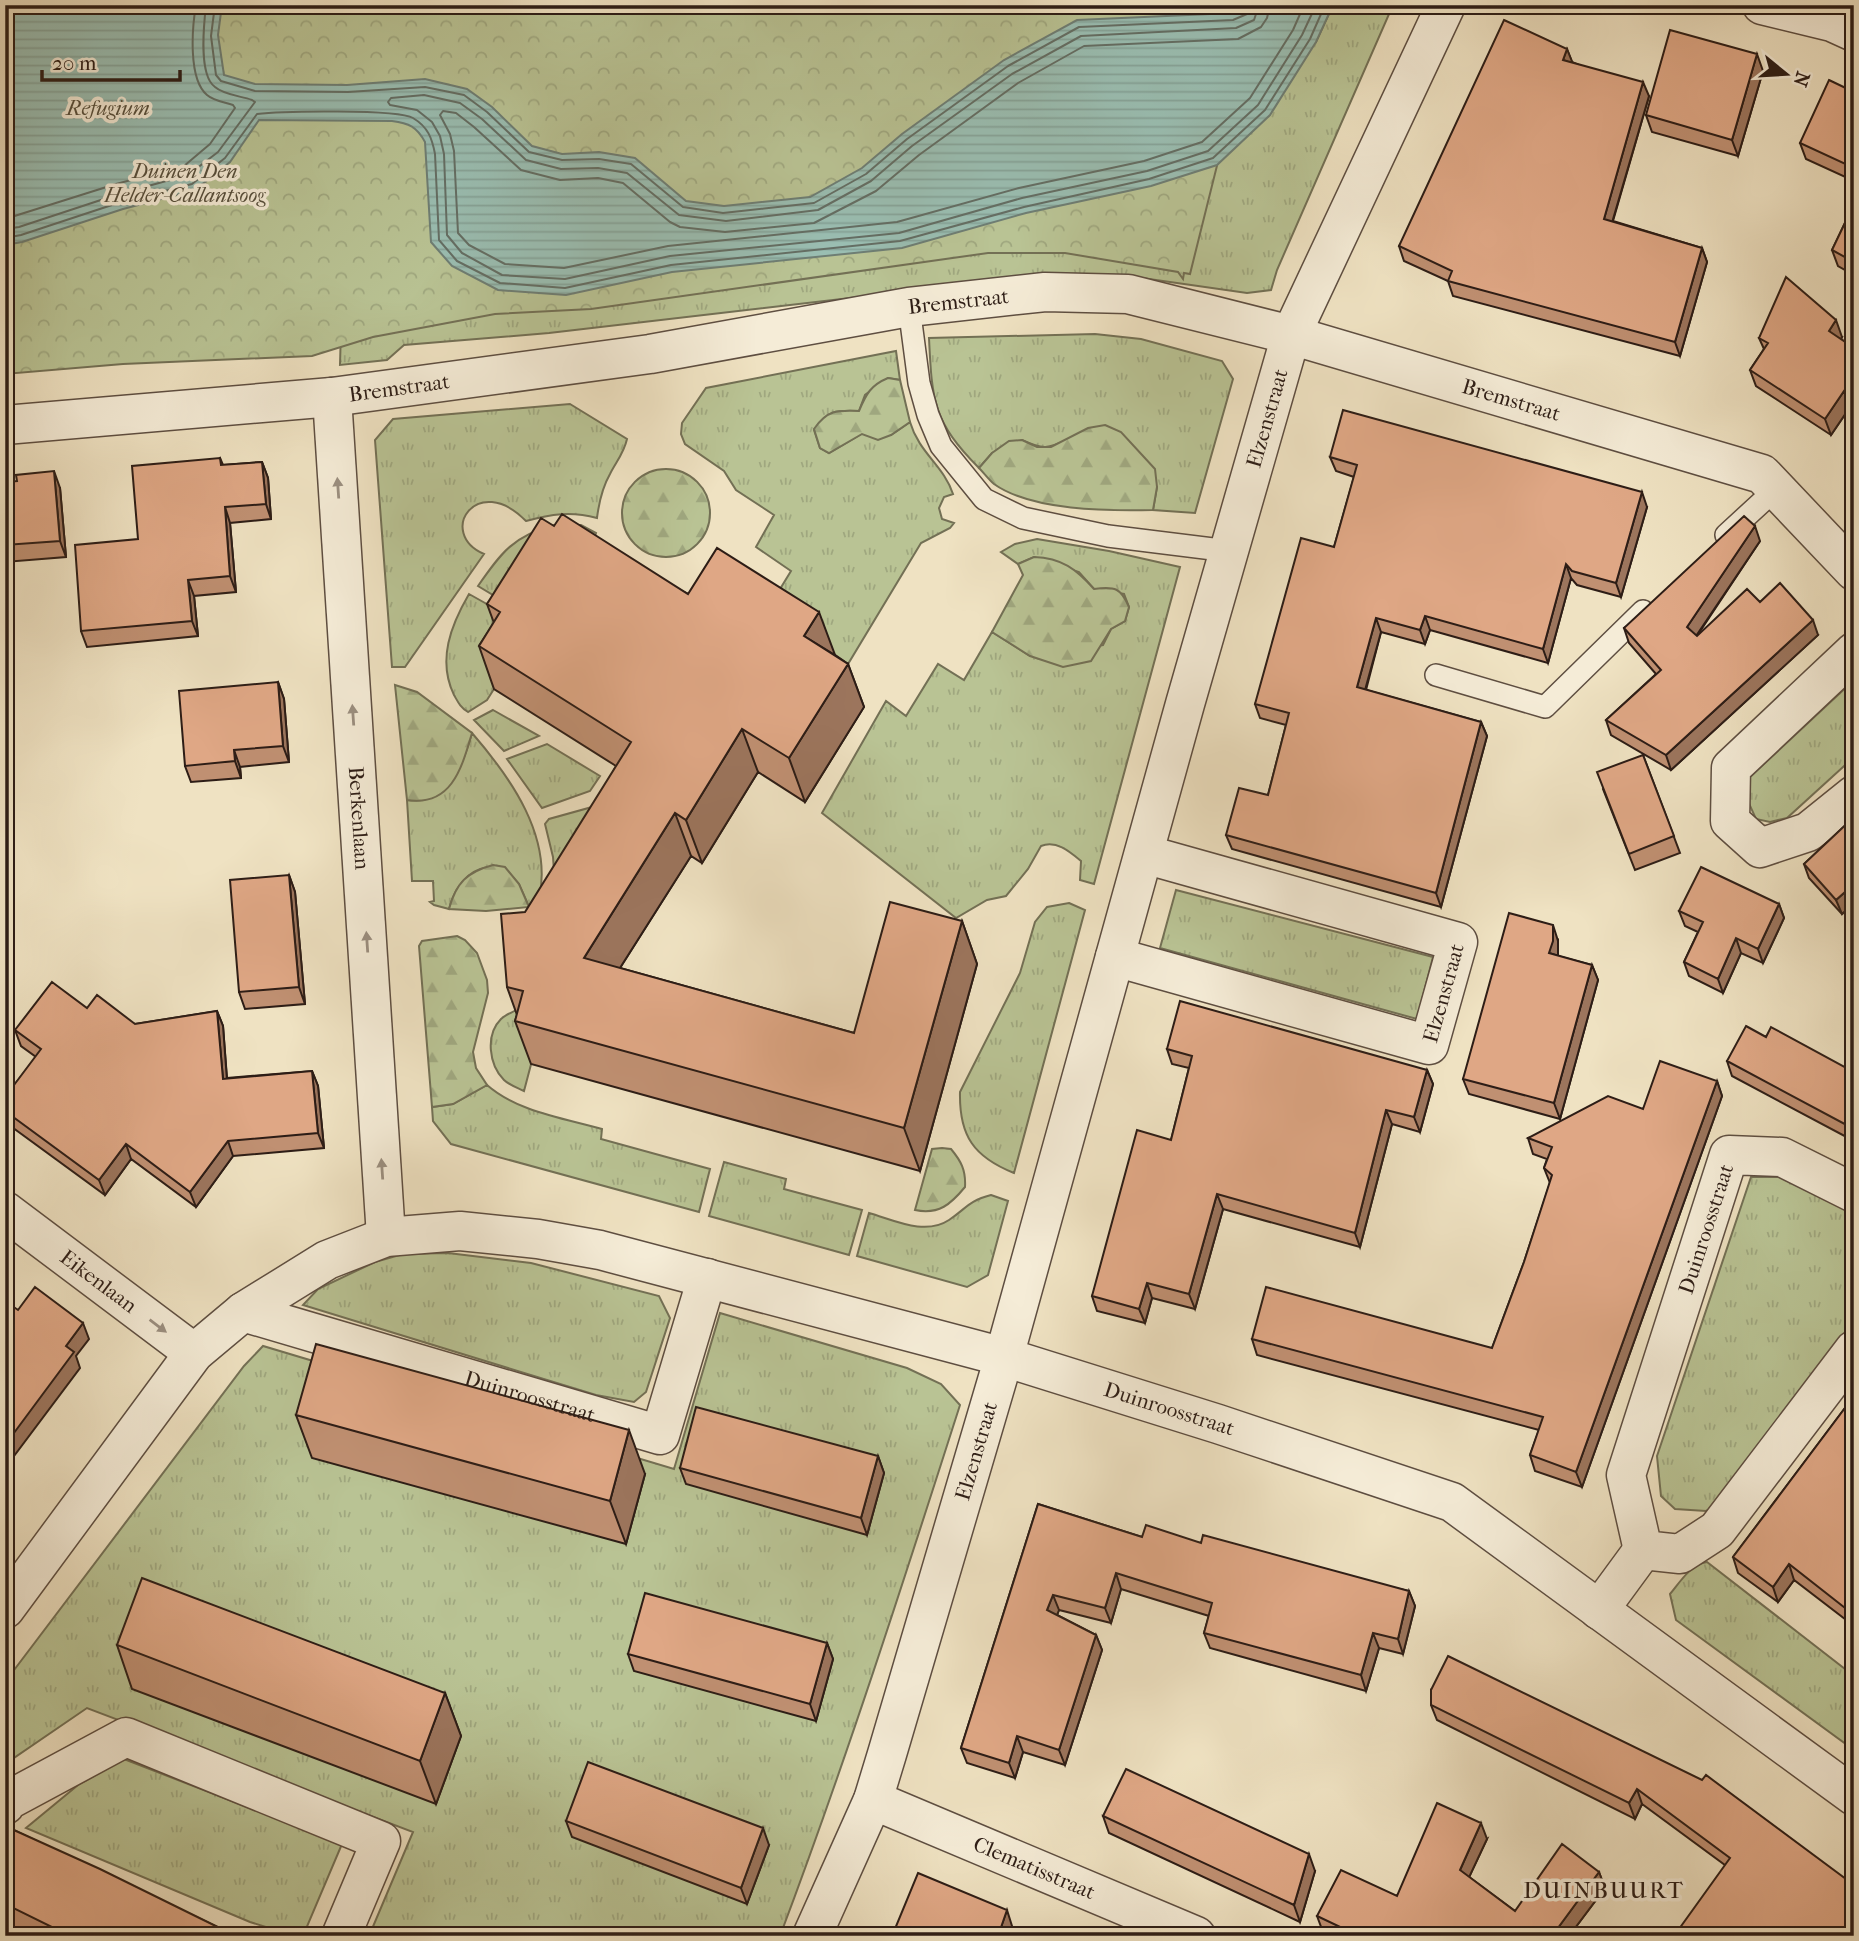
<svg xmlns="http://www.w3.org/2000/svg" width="1859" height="1941" viewBox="0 0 1859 1941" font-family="'IM FELL French Canon',serif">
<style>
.grass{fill:url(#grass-tufts);stroke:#737055;stroke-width:2}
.forest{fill:url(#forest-firs);stroke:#737055;stroke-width:2}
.park{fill:url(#park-crowns);stroke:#737055;stroke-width:2}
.water{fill:url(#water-rules);stroke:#6e7e74;stroke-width:2}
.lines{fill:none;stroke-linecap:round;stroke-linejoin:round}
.shore{stroke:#646e64;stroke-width:2}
.lane-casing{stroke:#5e4e41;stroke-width:24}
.street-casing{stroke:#5e4e41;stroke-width:41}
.lane{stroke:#f5ecd7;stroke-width:21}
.street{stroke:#f5ecd7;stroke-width:38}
.wall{fill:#c09072;stroke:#2d1d16;stroke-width:2}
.shaded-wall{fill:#9c755d;stroke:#2d1d16;stroke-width:2}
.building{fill:#dfa785;stroke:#2d1d16;stroke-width:2}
.oneway{fill:#9b8f80}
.labels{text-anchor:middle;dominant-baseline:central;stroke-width:7;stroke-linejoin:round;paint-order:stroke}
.park-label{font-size:21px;font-style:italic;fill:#574f3c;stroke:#f5ecd7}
.street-label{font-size:21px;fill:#2d1d16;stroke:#f5ecd7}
.neighbourhood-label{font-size:23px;letter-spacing:2px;fill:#2d1d16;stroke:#f5ecd7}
</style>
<defs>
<pattern id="grass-tufts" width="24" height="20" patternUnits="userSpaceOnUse" patternTransform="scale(1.75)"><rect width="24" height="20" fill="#b9c394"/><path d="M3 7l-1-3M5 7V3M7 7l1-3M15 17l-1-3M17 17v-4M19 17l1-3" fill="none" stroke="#9fa77f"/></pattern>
<pattern id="forest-firs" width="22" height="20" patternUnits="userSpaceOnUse" patternTransform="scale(1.75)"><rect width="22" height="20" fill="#b9c394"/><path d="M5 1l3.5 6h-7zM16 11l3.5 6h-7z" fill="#9fa77f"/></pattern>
<pattern id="park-crowns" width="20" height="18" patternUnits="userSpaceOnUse" patternTransform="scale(1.75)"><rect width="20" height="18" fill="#b9c394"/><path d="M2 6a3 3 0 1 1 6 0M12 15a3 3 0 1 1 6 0" fill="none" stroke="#9fa77f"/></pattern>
<pattern id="water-rules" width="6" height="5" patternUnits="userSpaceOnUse" patternTransform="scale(1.75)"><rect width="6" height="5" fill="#9abeb2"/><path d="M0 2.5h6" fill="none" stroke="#85a398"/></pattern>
</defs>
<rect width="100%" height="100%" fill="#efe2c2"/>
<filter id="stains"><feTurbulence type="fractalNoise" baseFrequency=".00286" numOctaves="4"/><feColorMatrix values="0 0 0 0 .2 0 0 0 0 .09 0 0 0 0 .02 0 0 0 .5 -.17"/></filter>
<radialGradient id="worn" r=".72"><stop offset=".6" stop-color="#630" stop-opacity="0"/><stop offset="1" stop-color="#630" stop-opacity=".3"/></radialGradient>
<path class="grass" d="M1333 5H1393L1277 270 1271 290 1247 293 1121 275 1039 276 549 333 404 345 387 360 340 365 347 119 1316 42Z
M1095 334 1141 339 1222 361 1233 379 1195 513 1153 510 1157 487 1069 439C1048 449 1043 450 1022 440L992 453 979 468C933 422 932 401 929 338Z
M896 351 900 380 888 378 865 395 859 411C836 410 827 410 814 430L820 448 829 453 863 433 891 435 910 422C919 453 944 466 953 494L944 497 939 508 942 519 954 523 950 528 921 543 848 664 766 612 791 571 756 547 774 515 736 490 724 471 685 444 681 434 682 423 706 388Z
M570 404 627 439C624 453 616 462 610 474 602 488 599 502 597 518 571 511 551 514 526 521 477 471 436 533 484 554L405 667H392L375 440 393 419Z
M555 525H581L596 533 586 562 508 604 478 586C501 553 514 535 555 525Z
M1037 539 1109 551 1180 567 1094 884 1080 880 1081 861C1069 851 1056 840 1041 846L1028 869 1006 896 987 900 956 918 822 813 886 701 906 716 938 664 964 680 992 632 1030 656 1103 645 1111 629 1125 621 1129 607 1124 594 1094 589 1079 572 1034 557 1018 564 1001 552 1015 544Z
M469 594 501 612 494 689 487 700 468 712C460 707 458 702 454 695 437 660 451 625 469 594Z
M1854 680V757L1787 818 1770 822 1756 819 1746 797 1750 777Z
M493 710 539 736 504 751 474 720Z
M472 733C511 778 553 837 539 899L529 907 519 884 505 868C475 862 456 881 449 909L434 905 430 902 434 901 433 881H412L407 800C448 806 463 765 472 733Z
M547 744 600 776 590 791 542 808 507 759Z
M603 804 555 885 553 857 545 824 549 819Z
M1176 890 1433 957 1417 1019 1160 948Z
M1069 903 1085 910 1014 1173C974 1157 959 1136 960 1092L1020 973 1035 922 1047 907Z
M516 1010 539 1034 524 1091C518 1088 509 1085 504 1080 489 1065 485 1035 501 1019 505 1015 511 1013 516 1010Z
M487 1085C518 1112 563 1118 602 1129L601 1139 710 1169 699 1212 451 1144 433 1121 432 1107 453 1104Z
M724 1162 786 1179 784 1189 862 1210 849 1255 709 1216Z
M1751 1177H1781L1854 1213V1334L1727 1501 1706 1511 1675 1509 1661 1496 1657 1456Z
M991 1195 1008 1201 988 1275 967 1287 857 1256 869 1213C894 1220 925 1236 949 1220 967 1208 968 1201 991 1195Z
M448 1253 531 1263 659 1296 670 1318 646 1392 634 1402 596 1395 303 1305 318 1289 375 1262 403 1254Z
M720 1313 907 1368 941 1384 960 1405C903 1583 846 1761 780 1936H369L413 1832 87 1708 5 1764V1682L244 1366 263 1346 674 1469Z
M1707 1562 1854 1676V1750L1676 1620 1670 1594C1680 1582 1691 1564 1707 1562Z
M124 1759 342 1844 303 1936 285 1933 250 1922 26 1828 78 1785Z"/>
<path class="forest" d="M888 378 900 380 910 422 891 435 878 440 862 434 829 453 820 448 814 429C827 410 837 410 859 411 866 394 871 385 888 378Z
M1105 425 1121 432 1155 469 1157 487 1153 510C1108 511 1032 511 994 484 989 480 984 473 979 468L992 453 1009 441 1022 440 1037 447H1051L1088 428Z
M622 513a44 44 0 1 1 88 0a44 44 0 1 1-88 0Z
M1034 557C1062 558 1076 569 1094 589 1115 586 1121 588 1129 607L1125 621 1111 629 1091 661 1063 667 1030 656 992 632 1023 575 1018 564Z
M395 685 417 692 472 733C462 767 452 807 407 800Z
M493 865 505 867 519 884 529 907 486 911 449 909C456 883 467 872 493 865Z
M457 936 465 940 477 953 487 980 488 993 473 1052 476 1068 487 1085 453 1104 432 1107 419 946 422 941Z
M942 1148 951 1149C961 1161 966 1170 965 1187 951 1204 939 1215 915 1210L932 1149Z"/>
<path class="park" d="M5 5H1257L1190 274 1184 273 1183 279 1178 272 1065 253H988L591 309 495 314 373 337 312 356 123 364 5 374Z"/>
<path class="water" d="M5 5H222L218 35 224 75 255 84 347 85 425 79 467 89 492 107 532 146 562 154 599 152 635 158 686 201 724 206 810 197 862 168 902 134 1004 60 1077 20 1233 13 1250 5H1333L1316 42 1270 115 1217 165 1151 186 1026 213 902 248 672 272 566 295 498 290 452 266 431 242 425 142C417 127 409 123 392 121L259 120 230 162 195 190 123 209 22 242 5 245Z"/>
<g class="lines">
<path class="shore" d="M215 5 211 36 216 75 221 81 255 91 348 92 425 87 464 95 487 112 529 152 562 160 599 159 631 164 683 207 723 213 814 203 866 174 907 139 1008 66 1079 27 1233 20 1247 14 1250 5
M1259 5 1254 20 1236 28 1081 36 1012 74 912 146 871 181 818 210 726 221 679 215 627 173 598 168 561 169 526 160 482 119 460 103 424 95 391 98 388 102 390 105 417 110 432 122 440 136 444 154 447 235 462 253 502 275 565 279 670 256 899 233 1022 198 1147 171 1208 151 1258 105 1302 35 1316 5
M1270 5 1267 18 1261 27 1238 39 1084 46 1018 83 919 155 876 191 814 223 725 232 680 227 670 222 623 183 598 178 560 180 521 170 474 127 456 113 443 111 440 115 450 134 454 151 458 233 469 245 505 264 564 268 668 246 897 222 1019 188 1144 161 1202 142 1250 98 1293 30 1304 5
M5 219 116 184 184 166 210 144 235 108 233 105C224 102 214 101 207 95 188 79 192 28 196 5
M5 229 19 227 119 194 188 175 218 152 255 102 252 100C241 96 224 95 215 87 198 75 204 23 206 5
M5 238 21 235 121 202 192 184 225 158 257 114C280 111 398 109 413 118 428 127 432 138 435 154L439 240 457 261 500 283 565 288 671 265 900 241 1024 207 1149 179 1213 158 1265 110 1310 39 1325 5"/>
<g class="lane-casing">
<path id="lane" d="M909 307 919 383 928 415 941 446 984 499 1023 518 1108 536 1229 551
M1726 535 1776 489
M1436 675 1545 707 1643 611"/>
</g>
<g class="street-casing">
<g id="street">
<path d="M1762 5 1832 22 1854 32"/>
<path id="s1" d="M332 397 386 1237"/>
<path id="s2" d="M5 425 332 397 650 354 909 307 1045 292 1128 294 1291 335 1762 474 1854 571"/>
<path d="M1854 652 1731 768 1730 821 1760 848 1808 832 1854 795"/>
<path id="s3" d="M1115 957 1429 1045 1458 942 1144 854"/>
<path d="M1854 1193 1782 1157 1729 1155 1626 1475 1643 1550 1680 1554 1717 1530 1854 1350"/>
<path id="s4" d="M5 1211 194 1353"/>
<path id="s5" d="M243 1312 660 1435 707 1278"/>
<path id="s6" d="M5 1609 194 1353 243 1312 327 1260 386 1237 460 1231 538 1239 600 1250 1004 1357 1218 1424 1452 1502 1854 1796"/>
<path d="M1599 1610 1643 1550"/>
<path id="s7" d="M873 1800 1196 1936"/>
<path d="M5 1805 7 1801 126 1737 381 1841 341 1936"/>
<path id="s8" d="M812 1936 873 1800 887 1754 1004 1357 1185 704 1291 335 1446 5"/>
</g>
</g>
<use href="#lane" class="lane"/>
<use href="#street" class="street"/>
</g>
<path class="wall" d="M1567 49 1572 62 1649 96 1613 221 1702 248 1707 262 1680 356 1453 296 1448 281 1404 261 1399 246Z
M1763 71 1738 156 1652 132 1646 115Z
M1854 92V181L1806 159 1800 143Z
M1854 204V275L1838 266 1832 250Z
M1842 337 1841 339 1854 348V411L1850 407 1831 435 1756 386 1750 370 1764 349 1759 338Z
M1330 457 1647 507 1621 597 1577 585 1571 578 1548 663 1430 630 1425 644 1381 632 1366 690 1481 722 1487 736 1441 907 1232 849 1226 835 1268 795 1286 725 1260 718 1255 704 1334 547 1354 477 1336 471Z
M220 458 223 465 262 462 268 478 271 519 230 523 236 592 194 596 198 636 87 647 81 631 138 539Z
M5 482 60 488 66 557 5 562Z
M554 526 688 594 835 655 848 664 864 707 805 802 758 772 702 863 691 856 620 968 854 1033 962 921 977 964 920 1171 531 1064 515 1021 517 1015 507 987 616 766 494 689 479 646 494 623 487 604Z
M1760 541 1697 636 1760 602 1818 635 1671 770 1611 735 1606 720 1656 674 1629 643 1624 628Z
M278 682 284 699 289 762 240 767 241 778 191 782 185 766Z
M1643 755 1680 853 1635 870 1603 789Z
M1854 817V903L1842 914 1809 878 1804 864Z
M289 875 295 892 305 1004 245 1009 239 992Z
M1779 904 1784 918 1763 963 1741 953 1723 993 1689 976 1684 962 1698 932 1685 926 1679 911Z
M1558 941V956L1592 965 1598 980 1560 1119 1469 1094 1463 1079Z
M87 1008 135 1024 217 1011 223 1026 227 1078 312 1071 318 1086 324 1148 233 1156 196 1207 131 1159 105 1195 5 1122V1097L36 1057 21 1046 15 1030Z
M1766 1037 1854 1072V1141L1732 1076 1727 1061Z
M1167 1049 1427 1070 1433 1084 1420 1132 1392 1124 1360 1247 1223 1209 1195 1309 1152 1298 1145 1323 1097 1311 1092 1296 1171 1140 1189 1068 1172 1064Z
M1717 1081 1722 1096 1582 1487 1535 1471 1530 1455 1539 1430 1257 1355 1252 1339 1492 1348 1524 1262 1550 1183 1544 1168 1547 1159 1533 1154 1528 1138 1643 1109Z
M1854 1396V1626L1794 1580 1778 1602 1738 1573 1733 1557Z
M296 1415 645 1474 626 1544 312 1458Z
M878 1456 884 1473 867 1535 686 1484 680 1468Z
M1038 1504 1142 1537 1201 1543 1409 1591 1415 1606 1403 1654 1379 1648 1366 1691 1210 1648 1204 1633 1209 1616 1121 1589 1111 1623 1059 1610 1057 1615 1096 1635 1102 1650 1065 1765 1023 1752 1015 1778 967 1763 961 1748Z
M827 1643 833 1659 816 1721 634 1671 628 1654Z
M117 1645 445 1693 461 1736 436 1804 132 1689Z
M1431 1690 1854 1885 1725 1865 1642 1804 1635 1819 1437 1720 1431 1705Z
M1103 1816 1315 1871 1300 1922 1109 1833Z
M566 1821 769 1845 747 1904 572 1837Z
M5 1826 236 1936H5Z
M1487 1839 1469 1877 1515 1911 1599 1872 1605 1888 1569 1936H1331L1323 1932 1317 1916 1397 1896Z"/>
<path class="shaded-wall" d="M1567 49 1573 64 1563 60Z
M1757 54 1763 71 1738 156 1732 140Z
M1643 82 1649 96 1609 233 1604 219Z
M1702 248 1707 262 1680 356 1675 342Z
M1836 320 1842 337 1835 348 1829 331Z
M1844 391 1850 407 1831 435 1825 419Z
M262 462 268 478 271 519 266 504Z
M54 471 60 488 66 557 60 541Z
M1642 492 1647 507 1621 597 1616 583Z
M225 507 230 523 236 592 230 576Z
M1755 526 1760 541 1692 642 1687 627Z
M1566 564 1571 578 1548 663 1543 649Z
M188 580 194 596 198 636 192 621Z
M819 612 835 655 804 636Z
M1425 616 1430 630 1425 644 1420 630Z
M1376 618 1381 632 1362 701 1357 687Z
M1813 620 1818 635 1671 770 1666 755Z
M848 664 864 707 805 802 789 758Z
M278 682 284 699 289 762 283 746Z
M1481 722 1487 736 1441 907 1436 893Z
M742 729 758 772 702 863 686 820Z
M234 750 240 767 241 778 235 761Z
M675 813 691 856 599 1001 584 958Z
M289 875 295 892 305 1004 299 987Z
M1854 884V903L1842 914 1836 900Z
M1779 904 1784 918 1763 963 1758 949Z
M962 921 977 964 920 1171 904 1128Z
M1553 925 1558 941V956L1549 953Z
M1736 938 1741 953 1723 993 1718 979Z
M1592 965 1598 980 1560 1119 1554 1103Z
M217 1011 223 1026 228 1094 223 1079Z
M1427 1070 1433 1084 1420 1132 1414 1117Z
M312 1071 318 1086 324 1148 318 1133Z
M1717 1081 1722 1096 1582 1487 1576 1472Z
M1386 1110 1392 1124 1360 1247 1355 1233Z
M228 1141 233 1156 196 1207 190 1192Z
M126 1144 131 1159 105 1195 99 1180Z
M1217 1194 1223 1209 1195 1309 1189 1294Z
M1147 1283 1152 1298 1145 1323 1139 1309Z
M83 1323 89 1339 76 1356 80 1368 5 1468V1445L66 1346Z
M629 1430 645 1474 626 1544 610 1501Z
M878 1456 884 1473 867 1535 861 1518Z
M1789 1564 1794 1580 1778 1602 1773 1587Z
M1116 1573 1121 1589 1111 1623 1105 1608Z
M1409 1591 1415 1606 1403 1654 1398 1639Z
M1053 1595 1059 1610 1053 1625 1047 1610Z
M1373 1633 1379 1648 1366 1691 1361 1675Z
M1096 1635 1102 1650 1065 1765 1059 1750Z
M827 1643 833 1659 816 1721 810 1704Z
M445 1693 461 1736 436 1804 420 1761Z
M1017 1736 1023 1752 1015 1778 1009 1763Z
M1637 1789 1642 1804 1635 1819 1629 1803Z
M1481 1823 1487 1839 1465 1886 1460 1870Z
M763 1828 769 1845 747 1904 741 1888Z
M1309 1854 1315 1871 1300 1922 1294 1905Z
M1599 1872 1605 1888 1569 1936H1552Z
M1007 1910 1012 1926 1009 1936H998Z"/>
<path class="building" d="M1504 20 1567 49 1563 60 1643 82 1604 219 1702 248 1675 342 1448 281 1452 271 1399 246Z
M1670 30 1757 54 1732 140 1646 115Z
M1829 80 1854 92V168L1800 143Z
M1854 204V262L1832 250Z
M1786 277 1836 320 1829 331 1854 348V399L1844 391 1825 419 1750 370 1768 343 1759 338Z
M1343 410 1642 492 1616 583 1572 571 1566 564 1543 649 1425 616 1420 630 1376 618 1357 687 1481 722 1436 893 1226 835 1239 788 1268 795 1289 713 1255 704 1301 538 1334 547 1357 465 1330 457Z
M220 458 221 465 262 462 266 504 225 507 230 576 188 580 192 621 81 631 75 545 138 539 132 466Z
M54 471 60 541 5 545V482L17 481 16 475Z
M562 514 688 594 717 548 819 612 804 636 848 664 789 758 742 729 686 820 675 813 584 958 854 1033 890 902 962 921 904 1128 515 1021 523 991 507 987 501 914 525 912 631 742 479 646 500 612 487 604 541 518 554 526Z
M1744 516 1755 526 1687 627 1697 636 1747 589 1760 602 1780 583 1813 620 1666 755 1606 720 1661 670 1624 628Z
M278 682 283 746 234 750 235 761 185 766 179 691Z
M1643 755 1674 836 1629 854 1597 772Z
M1854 817V884L1836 900 1804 864Z
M1701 867 1779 904 1758 949 1736 938 1718 979 1684 962 1703 922 1679 911Z
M289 875 299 987 239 992 230 880Z
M1509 913 1553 925V941L1549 953 1592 965 1554 1103 1463 1079Z
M52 982 87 1008 97 995 135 1024 217 1011 223 1079 312 1071 318 1133 228 1141 190 1192 126 1144 99 1180 5 1111V1097L41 1049 15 1030Z
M1180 1001 1427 1070 1414 1117 1386 1110 1355 1233 1217 1194 1189 1294 1147 1283 1139 1309 1092 1296 1137 1130 1171 1140 1192 1056 1167 1049Z
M1746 1026 1766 1037 1771 1027 1854 1072V1129L1727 1061Z
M1660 1061 1717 1081 1576 1472 1530 1455 1543 1417 1252 1339 1266 1287 1492 1348 1524 1262 1552 1175 1544 1168 1552 1147 1528 1138 1608 1096 1643 1109Z
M35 1287 83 1323 66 1346 74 1352 5 1445V1301L18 1310Z
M316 1344 629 1430 610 1501 296 1415Z
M1854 1396V1615L1789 1564 1773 1587 1733 1557Z
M696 1407 878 1456 861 1518 680 1468Z
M1038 1504 1142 1537 1146 1525 1201 1543 1203 1535 1409 1591 1398 1639 1373 1633 1361 1675 1204 1633 1212 1603 1116 1573 1105 1608 1053 1595 1047 1610 1096 1635 1059 1750 1017 1736 1009 1763 961 1748Z
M142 1578 445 1693 420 1761 117 1645Z
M645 1593 827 1643 810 1704 628 1654Z
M1448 1656 1702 1780 1706 1775 1854 1885V1936H1674L1730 1858 1637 1789 1629 1803 1431 1705V1690Z
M588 1762 763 1828 741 1888 566 1821Z
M1126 1769 1309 1854 1294 1905 1103 1816Z
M1437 1803 1481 1823 1460 1870 1515 1911 1562 1844 1599 1872 1552 1936H1359L1317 1916 1341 1870 1397 1896Z
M5 1826 100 1869 236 1936H70L5 1904Z
M918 1873 1007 1910 998 1936H892Z
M1049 1930 1062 1936H1047Z"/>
<defs><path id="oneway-solid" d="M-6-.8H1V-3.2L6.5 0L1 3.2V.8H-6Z" transform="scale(1.75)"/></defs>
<g class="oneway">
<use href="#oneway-solid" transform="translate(338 488) rotate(-94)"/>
<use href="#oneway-solid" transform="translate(353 715) rotate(-94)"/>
<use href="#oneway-solid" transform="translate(367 942) rotate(-94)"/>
<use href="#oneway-solid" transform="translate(382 1169) rotate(-94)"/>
<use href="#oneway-solid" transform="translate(158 1326) rotate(37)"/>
</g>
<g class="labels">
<g class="park-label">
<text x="108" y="108">Refugium</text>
<text x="185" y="171">Duinen Den<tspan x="185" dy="24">Helder-Callantsoog</tspan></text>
</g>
<g class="street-label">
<text stroke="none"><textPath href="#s2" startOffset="962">Bremstraat</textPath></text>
<text stroke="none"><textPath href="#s2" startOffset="396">Bremstraat</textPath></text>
<text stroke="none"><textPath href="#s2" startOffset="1530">Bremstraat</textPath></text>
<text stroke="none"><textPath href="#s8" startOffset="1586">Elzenstraat</textPath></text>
<text stroke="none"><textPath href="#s1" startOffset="422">Berkenlaan</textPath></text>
<text stroke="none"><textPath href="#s3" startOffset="380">Elzenstraat</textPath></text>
<text transform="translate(1706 1229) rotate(-72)">Duinroosstraat</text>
<text stroke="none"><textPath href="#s4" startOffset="117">Eikenlaan</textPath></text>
<text stroke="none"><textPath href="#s5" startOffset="299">Duinroosstraat</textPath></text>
<text stroke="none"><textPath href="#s6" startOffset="1351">Duinroosstraat</textPath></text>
<text stroke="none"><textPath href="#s8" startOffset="513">Elzenstraat</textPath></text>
<text stroke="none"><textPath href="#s7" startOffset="175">Clematisstraat</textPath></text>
</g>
<g class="neighbourhood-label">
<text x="1604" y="1890">DUINBUURT</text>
</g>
</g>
<rect width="1859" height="1941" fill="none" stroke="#efe2c2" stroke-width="28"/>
<rect x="7" y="7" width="1845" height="1927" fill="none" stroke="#2d1d16" stroke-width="3.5"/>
<rect x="14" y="14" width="1831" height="1913" fill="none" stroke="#2d1d16" stroke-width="2"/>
<g transform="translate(1786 74) rotate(108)" stroke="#f5ecd7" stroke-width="5" paint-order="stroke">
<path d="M0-5L12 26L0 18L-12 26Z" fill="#2d1d16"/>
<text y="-10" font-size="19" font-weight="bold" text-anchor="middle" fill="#2d1d16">N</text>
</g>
<path d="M42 70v10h138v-10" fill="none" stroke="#2d1d16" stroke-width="3.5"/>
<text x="52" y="70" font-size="21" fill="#2d1d16" stroke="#f5ecd7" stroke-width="5" paint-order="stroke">20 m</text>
<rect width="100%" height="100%" filter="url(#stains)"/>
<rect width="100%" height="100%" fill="url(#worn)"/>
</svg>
